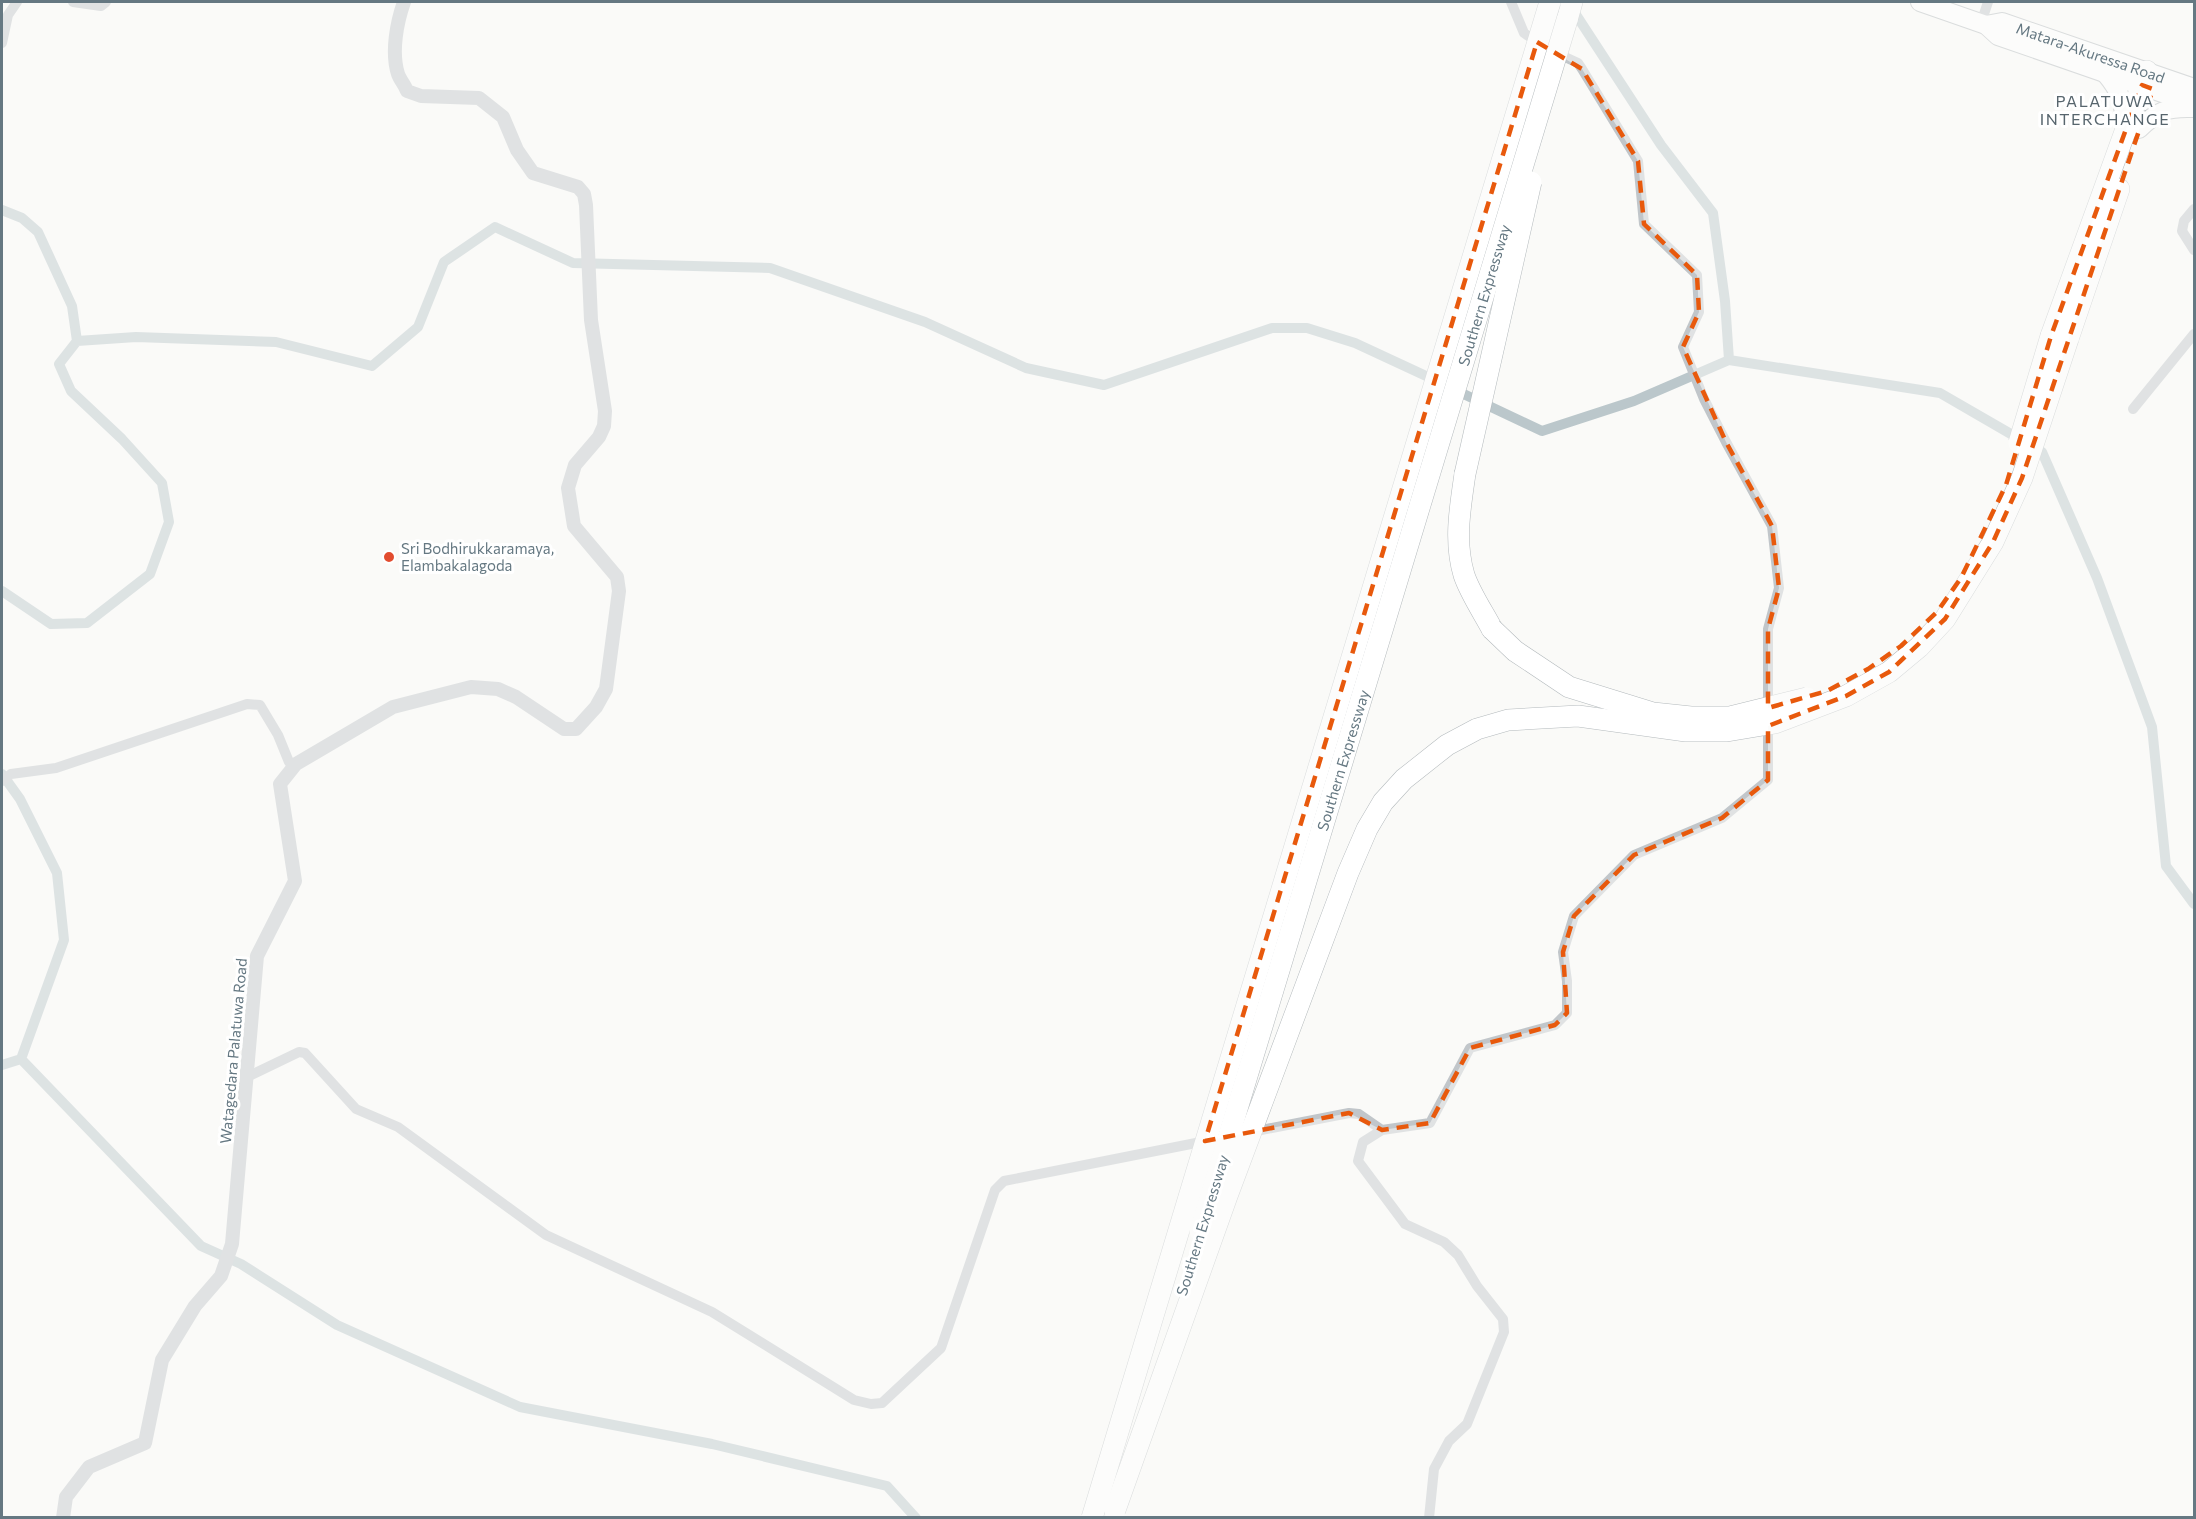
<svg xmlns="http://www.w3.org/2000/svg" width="2196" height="1519" viewBox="0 0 2196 1519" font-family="Commissioner,sans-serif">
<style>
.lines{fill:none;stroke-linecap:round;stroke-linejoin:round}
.canal{stroke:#bbc7cb;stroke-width:10}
.trunk-casing{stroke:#b4babd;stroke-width:20}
.motorway-casing{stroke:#b4babd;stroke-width:22}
.minor{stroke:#c1c6ca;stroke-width:10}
.tertiary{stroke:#c1c6ca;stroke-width:14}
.trunk{stroke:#fff;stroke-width:18}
.motorway{stroke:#fff;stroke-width:21}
.motorway-bridge-casing{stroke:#b4babd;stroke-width:22;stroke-linecap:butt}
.motorway-bridge{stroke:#fff;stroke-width:21}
.marked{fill:none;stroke:#e8590c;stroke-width:4.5;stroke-dasharray:12 8;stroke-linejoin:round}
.poi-dot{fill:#e24c2f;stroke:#fff;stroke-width:2}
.labels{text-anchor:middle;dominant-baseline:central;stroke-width:6;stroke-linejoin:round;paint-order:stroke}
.street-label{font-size:15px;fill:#657882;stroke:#fff}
.poi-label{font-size:15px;fill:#657882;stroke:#fff;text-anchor:start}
.neighbourhood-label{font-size:16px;letter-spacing:1.5px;fill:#57656d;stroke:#fff}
</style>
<rect width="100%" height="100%" fill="#fafaf8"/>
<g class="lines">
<path class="canal" d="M1571 7 1661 145 1713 213 1725 301 1729 360
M2 210 22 218 38 232 72 306 77 341
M1453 389 1542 431 1634 401 1729 360 1940 393 2042 452 2097 578 2152 727 2166 866 2194 904
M2 591 51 624 87 623 150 574 169 522 162 483 122 439 71 391 59 364 77 341 136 337 276 342 372 366 418 327 444 262 495 227 573 263 770 268 925 322 1026 368 1104 385 1272 328H1307L1355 343 1439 382
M2 774 20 799 57 873 64 940 21 1059
M2 1065 21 1059 201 1246 241 1264 337 1325 520 1407 712 1444 887 1486 916 1518"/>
<g class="trunk-casing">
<g id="trunk">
<path d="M1920 2 1986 25 1998 36 2194 104"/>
<path id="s1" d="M1986 25 2002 22 2194 88"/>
<path d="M2105 73C2121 92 2124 102 2125 127"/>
<path d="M2139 129C2157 111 2167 107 2193 108"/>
</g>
</g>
<g class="motorway-casing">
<path id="motorway" d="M1567 20 1572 2
M2051 336 2147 71
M2068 339 2119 189
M1465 474C1460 508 1454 542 1464 575 1470 593 1483 612 1492 629"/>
</g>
<path class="minor" d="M73 2 101 6 106 2
M1511 2 1524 33 1540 44
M1981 23 1988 2
M2 43 8 15 17 2
M2194 209 2184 221 2182 231 2194 250
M2133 409 2194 334
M2 781 11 774 56 768 247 704 260 705 278 735 289 762 296 764
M247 1077 299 1052 305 1053 356 1109 398 1127 546 1235 712 1312 854 1400 871 1404 882 1403 941 1348 995 1190 1004 1181 1206 1141
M1251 1132 1349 1113 1359 1114 1382 1130
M1429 1518 1434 1469 1449 1441 1467 1424 1504 1332 1503 1319 1477 1286 1458 1255 1444 1242 1405 1224 1358 1161 1363 1142 1382 1130 1430 1123 1470 1048 1555 1025 1567 1013V981L1563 952 1574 916 1634 855 1722 818 1768 780V629L1779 588 1772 526 1726 442 1704 399 1683 347 1699 312 1697 275 1644 224 1638 161 1582 69 1578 63 1554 52"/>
<path class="tertiary" d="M63 1518 66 1497 89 1467 145 1443 162 1360 195 1306 221 1276 232 1244 257 956 295 881 280 784 296 764 393 707 471 687 498 689 516 697 564 729H576L596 707 606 689 619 591 617 577 574 526 568 488 575 465 599 437 604 426 605 411 591 320 586 205 584 194 578 187 533 173 517 150 503 117 479 98 421 96 407 91C405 85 400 80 398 74 391 52 397 22 404 2"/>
<use href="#trunk" class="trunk"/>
<use href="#motorway" class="motorway"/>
<g class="motorway-bridge-casing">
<g id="motorway-bridge">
<path d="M2019 443 2051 336"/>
<path d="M1465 474 1531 182"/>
<path d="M1492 629 1515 651 1569 687 1653 713 1691 717H1730L1807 698"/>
<path id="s2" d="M1200 1231 1567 20"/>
<path d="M1115 1510 1227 1196 1348 873 1367 829 1383 802 1404 779 1447 745 1477 729 1508 720 1578 716 1686 731H1727L1775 723 1846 696 1889 672 1919 647 1945 619 1993 542 2022 478 2068 339"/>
<path d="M1092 1518 1550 2"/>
</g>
</g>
<use href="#motorway-bridge" class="motorway-bridge"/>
</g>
<path d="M0 0H2196V1519H0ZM1537 42 1582 69 1638 161 1644 224 1697 275 1699 312 1683 347 1726 442 1772 526 1779 588 1768 629V708L1827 691 1868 669 1901 646 1937 612 1961 578 2006 485 2051 336 2142 85 2153 89 2022 478 1993 542 1945 619 1889 672 1846 696 1768 726V780L1722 818 1634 855 1574 916 1563 952 1567 1013 1555 1025 1470 1048 1430 1123 1382 1130 1349 1113 1205 1141Z" fill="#fafaf8" fill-opacity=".55" fill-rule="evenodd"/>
<path class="marked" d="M1537 42 1582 69 1638 161 1644 224 1697 275 1699 312 1683 347 1726 442 1772 526 1779 588 1768 629V708L1827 691 1868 669 1901 646 1937 612 1961 578 2006 485 2051 336 2142 85 2153 89 2022 478 1993 542 1945 619 1889 672 1846 696 1768 726V780L1722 818 1634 855 1574 916 1563 952 1567 1013 1555 1025 1470 1048 1430 1123 1382 1130 1349 1113 1205 1141Z"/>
<circle class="poi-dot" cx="389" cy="557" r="6"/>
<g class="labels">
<g class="street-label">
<text stroke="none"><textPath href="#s1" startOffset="110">Matara-Akuressa Road</textPath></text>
<text stroke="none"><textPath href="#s2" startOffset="978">Southern Expressway</textPath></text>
<text stroke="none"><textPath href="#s2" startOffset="492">Southern Expressway</textPath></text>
<text transform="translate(233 1051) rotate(-85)">Watagedara Palatuwa Road</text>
<text transform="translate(1202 1225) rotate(-73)">Southern Expressway</text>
</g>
<g class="poi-label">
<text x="401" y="548">Sri Bodhirukkaramaya,<tspan x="401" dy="17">Elambakalagoda</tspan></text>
</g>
<g class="neighbourhood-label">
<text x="2105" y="100">PALATUWA<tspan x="2105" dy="18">INTERCHANGE</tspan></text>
</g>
</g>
<rect width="2196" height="1519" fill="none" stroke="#657882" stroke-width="6"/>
</svg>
